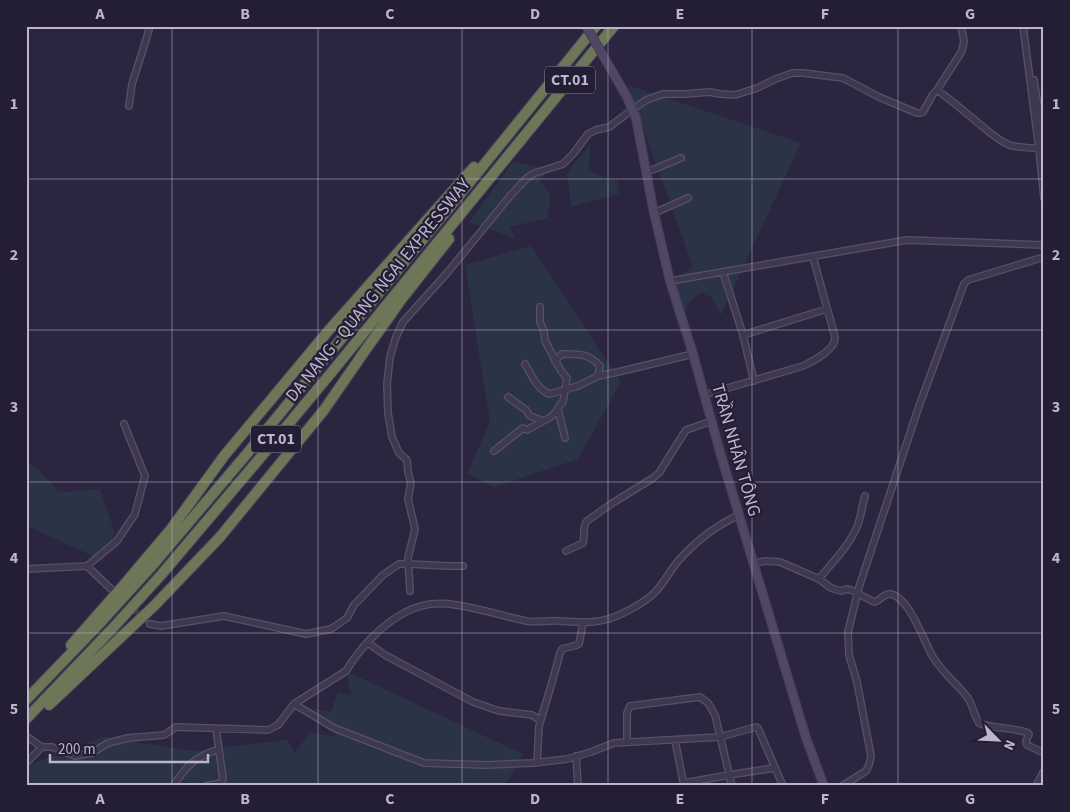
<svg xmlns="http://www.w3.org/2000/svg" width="1070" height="812" viewBox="0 0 1070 812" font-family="'Source Sans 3',sans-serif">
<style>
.green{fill:#2b3346}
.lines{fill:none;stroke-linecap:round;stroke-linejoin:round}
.street-tunnel{stroke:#423b55;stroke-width:5.5;stroke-dasharray:5.5 3;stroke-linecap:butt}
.street-casing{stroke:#575168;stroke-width:8}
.secondary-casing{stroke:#463f56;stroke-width:10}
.highway-casing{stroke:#474158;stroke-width:12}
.street{stroke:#3f3950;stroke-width:5.5}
.secondary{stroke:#4f4763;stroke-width:8}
.highway{stroke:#6d7656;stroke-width:10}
.secondary-bridge-casing{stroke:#463f56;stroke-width:10;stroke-linecap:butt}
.secondary-bridge{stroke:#4f4763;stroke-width:8}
.grid{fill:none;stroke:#bcb5cb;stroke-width:1;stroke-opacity:0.55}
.labels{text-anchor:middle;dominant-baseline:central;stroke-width:4.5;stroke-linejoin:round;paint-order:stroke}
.shield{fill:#241e35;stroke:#8e889e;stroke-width:1}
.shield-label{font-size:16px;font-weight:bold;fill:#bcb5cb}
.street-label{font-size:18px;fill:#bcb5cb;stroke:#241e35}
.neatline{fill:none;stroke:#bcb5cb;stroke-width:2}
.grid-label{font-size:16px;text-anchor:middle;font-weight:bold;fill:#bcb5cb}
</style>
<rect width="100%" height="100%" fill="#2c2540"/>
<path class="green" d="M628 85 801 143 721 315 711 297 701 293C689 300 688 302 684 316L670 281 693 267Z
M591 143 589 169 602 177 617 181 619 186 618 194 571 207 567 173Z
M513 162 548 169 540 181 550 194V206L547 218 510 227 515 238 469 222Z
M531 246 621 382 578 459 494 487 467 473 490 422 465 265Z
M26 462 38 469 59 492 100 489 115 533 103 561 26 525Z
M346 671 523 754 505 786H26V766L103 737 192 751 287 740 295 753 310 732 337 737 312 708 331 712 338 692 351 696Z"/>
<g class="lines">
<path class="street-tunnel" d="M121 598 150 624"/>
<g class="street-casing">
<path id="street" d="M1023 26 1039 149 1044 198
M1034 80 1044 147
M937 90C951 100 964 111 977 122 987 130 997 140 1009 145 1014 147 1039 149 1044 148
M129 106 132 84 146 40 150 26
M647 172 681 158
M654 213 688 198
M723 272 743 335 754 381
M670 281 907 240 1044 245
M743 335 827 309
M555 361 562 354C579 354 588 353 600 366L598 376
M525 364C531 374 538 391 550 394L578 386 598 376 618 372 693 354
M704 395 803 366C813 361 836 350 835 337L813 257
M508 397 526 410 530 416 543 421C549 419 558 412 559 406L563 402 567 378 561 371 545 341 544 331 540 322V307
M558 410 565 438
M494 451 523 428 527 430 543 421
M566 551 583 543C585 536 582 527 587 521L611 504 653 478 659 473 686 430 712 421
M754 563 765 561 780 562 819 579 831 588 841 591 846 589 851 590 874 602C880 601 884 593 890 594 909 596 924 642 933 657 942 672 957 684 968 698 973 706 974 715 979 723 992 729 1013 727 1028 733L1029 734 1026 741 1027 745 1044 753
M87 566 117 541 135 514 145 476 124 424
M26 569 87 566 111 589
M819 579C832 562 848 548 857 527 861 517 862 506 865 496
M410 591 408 558 415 529 408 499 411 483 408 472 407 460 399 453 392 437 388 413 387 384 390 357 396 337 403 322 448 272 510 196 527 178 535 173 563 164 573 154 588 134 596 130 609 127 625 115 646 100 663 94H686L710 92 720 94 735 95 757 88 778 78 793 73H803L843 78 879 97 917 113H920L923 112 933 94 937 90 962 51 964 41 961 26
M150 624 161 626 224 616 306 634 331 629 347 618 354 605 383 575 399 564H408L449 566H463
M368 643 385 655 473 702 499 711 532 715 540 720
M294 704 334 728 424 763 487 765 533 763 567 759 591 752 614 743 720 737 756 727 758 728 783 786
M26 736 42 747H52L75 756 92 753 108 743 128 738 164 735 176 727 268 730 278 725 294 704 346 671C360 648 381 625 404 613 420 604 439 602 456 605 479 608 502 616 526 621 537 623 549 620 560 621 577 622 592 624 608 619 620 616 643 603 651 596 663 586 669 571 679 560 696 541 717 525 739 515
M675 740 684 786
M627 742V713L630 706 700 697 708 703 715 715 732 786
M576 756 578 786
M26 763 42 747
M537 763 539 726 553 679 560 653 562 649 577 645 579 644 583 623
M684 783 729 775 774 768
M173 786C187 765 195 757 219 749
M206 786 221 783 223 779 216 728
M842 786 866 771 869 765 871 756 857 682 849 655 848 632 859 587 918 409 964 284 968 280 1044 257
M1036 786 1044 771"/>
</g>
<g class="secondary-casing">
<path id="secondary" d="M636 118 654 213 670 281 693 354 720 452 776 638 806 738 824 786"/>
</g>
<g class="highway-casing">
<path id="highway" d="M71 645 122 587 171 529 224 456 329 330 474 167
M26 700 102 621 151 567 245 456 457 198 596 26
M49 705 155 605 220 537 324 410 362 355 401 300 449 239
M26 719 112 629 161 575 255 464 331 373 614 26"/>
</g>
<use href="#street" class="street"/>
<use href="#secondary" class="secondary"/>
<use href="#highway" class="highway"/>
<g class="secondary-bridge-casing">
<path id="secondary-bridge" d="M586 26 627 97 636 118"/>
</g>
<use href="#secondary-bridge" class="secondary-bridge"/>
</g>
<path class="grid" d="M172 26V786M318 26V786M462 26V786M608 26V786M752 26V786M898 26V786M26 179H1044M26 330H1044M26 482H1044M26 633H1044"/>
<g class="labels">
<g class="shield">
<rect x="545" y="66.5" width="50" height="27" rx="4"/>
<rect x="251" y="425.5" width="50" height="27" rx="4"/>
</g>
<g class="shield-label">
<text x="570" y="80">CT.01</text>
<text x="276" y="439">CT.01</text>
</g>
<g class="street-label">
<text transform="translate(378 290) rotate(-51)">DA NANG - QUANG NGAI EXPRESSWAY</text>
<text transform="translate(736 450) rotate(74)">TRẦN NHÂN TÔNG</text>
</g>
</g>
<rect width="1070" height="812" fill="none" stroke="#241e35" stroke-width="55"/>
<g transform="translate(998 740) rotate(114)" stroke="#241e35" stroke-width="4" paint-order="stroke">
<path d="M0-4L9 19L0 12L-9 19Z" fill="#bcb5cb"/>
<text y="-8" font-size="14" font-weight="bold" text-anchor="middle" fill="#bcb5cb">N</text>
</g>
<path d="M50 754v8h158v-8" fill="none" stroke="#bcb5cb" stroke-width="2.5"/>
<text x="58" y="754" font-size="15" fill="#bcb5cb" stroke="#241e35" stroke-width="4" paint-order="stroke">200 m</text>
<rect x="28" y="28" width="1014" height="756" class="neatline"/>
<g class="grid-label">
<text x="100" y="19">A</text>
<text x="245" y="19">B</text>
<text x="390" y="19">C</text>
<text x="535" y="19">D</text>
<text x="680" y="19">E</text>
<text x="825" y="19">F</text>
<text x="970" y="19">G</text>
<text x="14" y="109">1</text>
<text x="1056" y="109">1</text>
<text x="14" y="260">2</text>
<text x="1056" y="260">2</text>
<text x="14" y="412">3</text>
<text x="1056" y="412">3</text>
<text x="14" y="563">4</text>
<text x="1056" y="563">4</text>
<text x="14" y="714">5</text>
<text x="1056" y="714">5</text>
<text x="100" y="804">A</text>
<text x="245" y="804">B</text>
<text x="390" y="804">C</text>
<text x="535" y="804">D</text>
<text x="680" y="804">E</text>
<text x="825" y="804">F</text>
<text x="970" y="804">G</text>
</g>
</svg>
